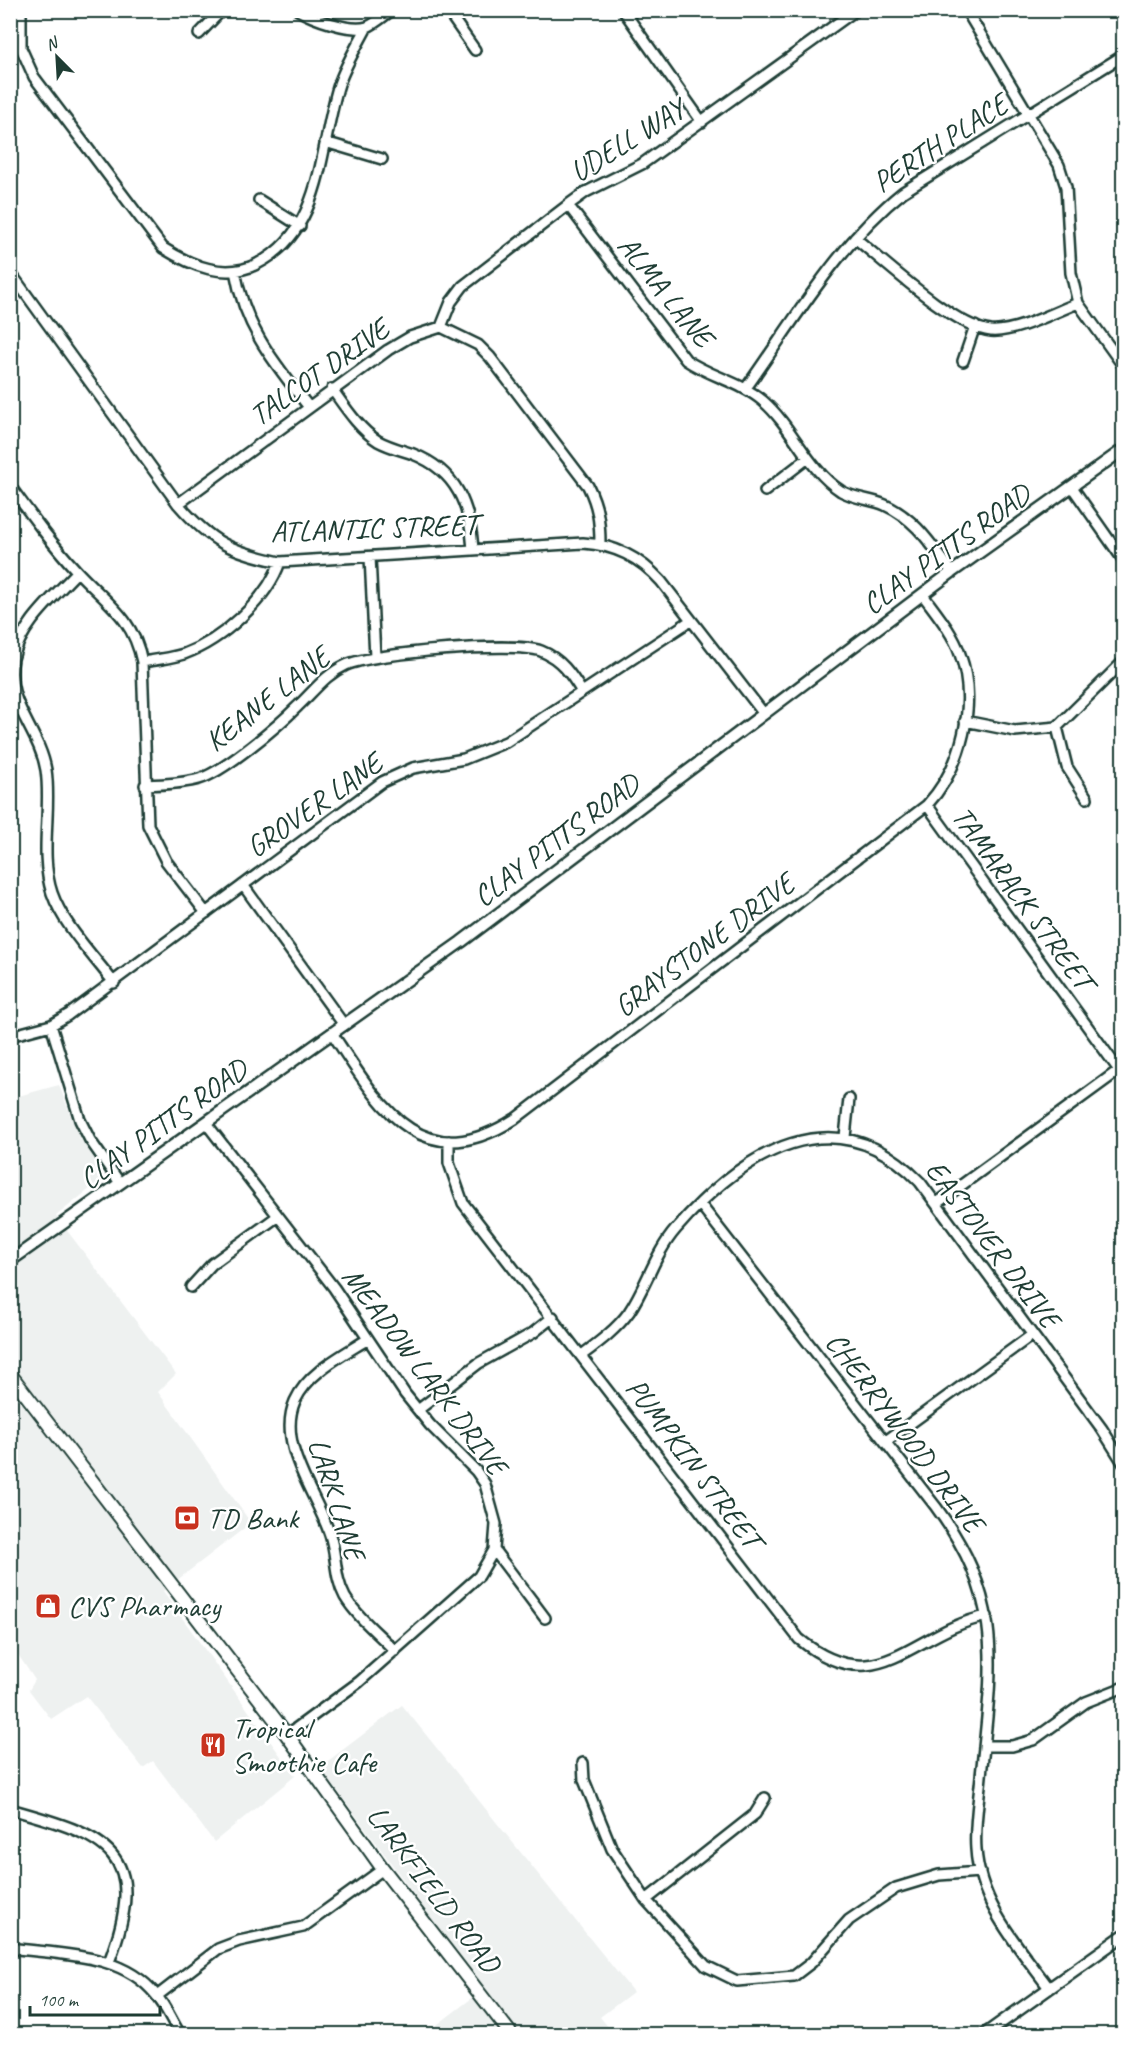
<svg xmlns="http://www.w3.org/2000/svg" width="1134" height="2045" viewBox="0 0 1134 2045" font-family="Caveat,sans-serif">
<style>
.built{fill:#eef1f0}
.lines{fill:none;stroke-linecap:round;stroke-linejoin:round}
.minor-casing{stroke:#1f3d34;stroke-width:14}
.tertiary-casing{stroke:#1f3d34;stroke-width:15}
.secondary-casing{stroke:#1f3d34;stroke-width:16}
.minor{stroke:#fff;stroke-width:9}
.tertiary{stroke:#fff;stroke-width:10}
.secondary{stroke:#fff;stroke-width:12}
.labels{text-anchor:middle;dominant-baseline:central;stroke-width:5;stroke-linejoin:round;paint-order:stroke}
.street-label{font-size:30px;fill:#1f3d34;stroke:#fff}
.poi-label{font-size:30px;fill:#1f3d34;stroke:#fff;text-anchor:start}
</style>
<rect width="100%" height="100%" fill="#fff"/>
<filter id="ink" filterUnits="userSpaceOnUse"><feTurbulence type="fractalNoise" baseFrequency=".0167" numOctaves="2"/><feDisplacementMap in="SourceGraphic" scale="12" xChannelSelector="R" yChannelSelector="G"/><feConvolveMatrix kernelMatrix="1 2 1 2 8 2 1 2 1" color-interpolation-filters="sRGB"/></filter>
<g filter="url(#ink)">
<path class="built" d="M59 1085 79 1137 106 1176 56 1216 176 1374 158 1392 251 1523 163 1591 295 1776 214 1842 153 1761 143 1768 86 1696 51 1719 29 1690 35 1680 11 1644V1098Z
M402 1705 633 1992 600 2017 614 2034H425L484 1989 320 1767Z"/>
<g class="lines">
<g class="minor-casing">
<path id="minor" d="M21 10V48L34 77 163 248C192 266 225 280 257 264 324 230 319 147 339 84 346 64 357 46 367 27
M298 10C313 19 350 32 367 27 375 24 385 15 392 10
M447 10 475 50
M623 10 702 122
M966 10 1059 165 1066 187 1071 273 1078 303 1124 367
M199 34 222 10
M325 142 382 159
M259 200 300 226
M568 205 686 360C711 377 741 382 763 401 793 427 807 469 841 491 855 499 871 499 885 505 916 519 932 546 952 572
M855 238C885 262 954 327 991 331 1015 333 1055 312 1078 303
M235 271C245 328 273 361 308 406
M10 272 178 504C212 543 230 551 280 562L583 543C615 545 639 557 661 581L764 714
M441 327 451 302 463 286 568 205 586 192 642 164 856 10
M963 361 975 326
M746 388C794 321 838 244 903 192L1124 55
M332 389C345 407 359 429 378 441 389 447 401 450 413 454 457 471 470 506 473 549
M10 486C31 515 52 544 76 570 105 602 133 616 142 662L148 825 166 861 206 913
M1072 487 1124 561
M765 491 808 458
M178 504 388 350 410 337 441 327 478 345 490 357 588 486C598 506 600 522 600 544
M370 557 375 657
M77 572C54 597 21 624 13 659 4 703 39 729 46 770 52 809 39 854 52 893 63 925 93 955 114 983
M142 662C156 660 171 658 184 654 222 640 267 600 280 562
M965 721 1015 731 1057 727 1124 661
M1057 727 1067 767 1087 798
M145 785C163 784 182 784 199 779 224 772 279 725 298 706 314 691 326 674 346 665 373 653 514 641 541 651 561 659 571 674 582 692
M927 805 1124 1077
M243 885 344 1025
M51 1025 80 1120 90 1140 120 1183
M332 1033C379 1104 420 1180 515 1119L927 805C962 767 978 704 960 654 953 633 936 613 923 595
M10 1036 51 1025 68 1015 382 782 413 768 464 759 506 742 690 621
M206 1123 334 1288 405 1394 430 1425 476 1471 485 1484 496 1524 494 1550 479 1576 359 1682 287 1735
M845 1137 849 1099
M449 1141V1163L463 1203 799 1639C878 1703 910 1632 987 1616
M937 1203 1122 1068
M700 1204 936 1507C1006 1602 992 1666 981 1776 979 1799 974 1825 976 1849 979 1903 1018 1946 1049 1988
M191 1287 212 1264 278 1216
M368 1339C343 1355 308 1372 295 1401 276 1445 317 1494 330 1535 337 1556 334 1577 345 1597 357 1617 379 1634 395 1651
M582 1355C598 1343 617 1329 629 1312 647 1285 655 1253 676 1229 743 1152 835 1094 920 1182L1102 1429 1124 1464
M418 1410 479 1363 533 1333 553 1317
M886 1441 1032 1335
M494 1550 545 1618
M984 1746H1012L1033 1740 1086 1702 1124 1687
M583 1763 584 1780 612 1849 646 1900 706 1966 737 1981 794 1976 811 1963 849 1920 896 1888 939 1875 980 1872
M10 1809C108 1836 151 1852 109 1962
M646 1900 755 1814 765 1798
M10 1948C60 1955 122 1952 156 1995 166 2006 172 2022 180 2034
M157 1996 218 1949 239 1941 303 1927 383 1869"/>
</g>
<g class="tertiary-casing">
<path id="tertiary" d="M10 1261 461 942 952 572 1124 449
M985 2034 1124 1935"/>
</g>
<g class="secondary-casing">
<path id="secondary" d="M10 1374 287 1735 383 1869 511 2034"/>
</g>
<use href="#minor" class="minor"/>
<use href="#tertiary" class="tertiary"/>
<use href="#secondary" class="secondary"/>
</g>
</g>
<defs>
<g id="bank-square" transform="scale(1.35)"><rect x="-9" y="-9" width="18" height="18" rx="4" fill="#c8321e" stroke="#fff"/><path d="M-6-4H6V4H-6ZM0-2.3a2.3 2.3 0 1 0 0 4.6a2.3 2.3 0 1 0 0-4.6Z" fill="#fff"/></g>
<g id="shop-square" transform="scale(1.35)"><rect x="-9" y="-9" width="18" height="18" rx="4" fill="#c8321e" stroke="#fff"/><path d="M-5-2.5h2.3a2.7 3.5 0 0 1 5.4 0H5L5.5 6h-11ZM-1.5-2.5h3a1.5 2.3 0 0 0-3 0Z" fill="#fff"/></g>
<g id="restaurant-square" transform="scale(1.35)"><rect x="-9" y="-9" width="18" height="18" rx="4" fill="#c8321e" stroke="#fff"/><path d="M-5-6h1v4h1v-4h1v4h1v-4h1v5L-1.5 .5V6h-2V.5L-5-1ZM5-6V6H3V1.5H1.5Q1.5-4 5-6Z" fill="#fff"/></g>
</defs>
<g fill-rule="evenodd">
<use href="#bank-square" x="187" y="1518"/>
<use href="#shop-square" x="48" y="1606"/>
<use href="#restaurant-square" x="213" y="1745"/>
</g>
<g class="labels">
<g class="street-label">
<text transform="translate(627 140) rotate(-32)">UDELL WAY</text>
<text transform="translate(940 143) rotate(-33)">PERTH PLACE</text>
<text transform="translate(666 291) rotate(51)">ALMA LANE</text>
<text transform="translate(319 372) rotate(-35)">TALCOT DRIVE</text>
<text transform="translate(374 528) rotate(-2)">ATLANTIC STREET</text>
<text transform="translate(946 549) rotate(-36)">CLAY PITTS ROAD</text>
<text transform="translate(267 699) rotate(-38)">KEANE LANE</text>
<text transform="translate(314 805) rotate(-35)">GROVER LANE</text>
<text transform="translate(556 840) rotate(-37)">CLAY PITTS ROAD</text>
<text transform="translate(1023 898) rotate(54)">TAMARACK STREET</text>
<text transform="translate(704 945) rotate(-37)">GRAYSTONE DRIVE</text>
<text transform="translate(163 1124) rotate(-36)">CLAY PITTS ROAD</text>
<text transform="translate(993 1244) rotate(53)">EASTOVER DRIVE</text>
<text transform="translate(425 1371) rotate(53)">MEADOW LARK DRIVE</text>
<text transform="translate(905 1432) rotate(53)">CHERRYWOOD DRIVE</text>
<text transform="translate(694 1463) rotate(53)">PUMPKIN STREET</text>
<text transform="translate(337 1499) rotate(72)">LARK LANE</text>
<text transform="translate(434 1889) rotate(53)">LARKFIELD ROAD</text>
</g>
<g class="poi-label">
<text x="207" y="1518">TD Bank</text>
<text x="68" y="1606">CVS Pharmacy</text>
<text x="232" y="1728">Tropical<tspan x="232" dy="34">Smoothie Cafe</tspan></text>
</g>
</g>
<rect width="1134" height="2045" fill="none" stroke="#fff" stroke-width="36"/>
<rect x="18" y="18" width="1098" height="2009" fill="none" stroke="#1f3d34" stroke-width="2" filter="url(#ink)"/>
<g transform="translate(57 57) rotate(336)" stroke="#ffffff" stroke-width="4.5" paint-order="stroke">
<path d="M0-4.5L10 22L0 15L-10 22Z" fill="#1f3d34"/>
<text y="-9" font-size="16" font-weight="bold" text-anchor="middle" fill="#1f3d34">N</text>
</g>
<path d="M30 2006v9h130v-9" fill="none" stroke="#1f3d34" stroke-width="3"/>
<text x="39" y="2006" font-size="18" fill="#1f3d34" stroke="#ffffff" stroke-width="4.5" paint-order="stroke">100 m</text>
</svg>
